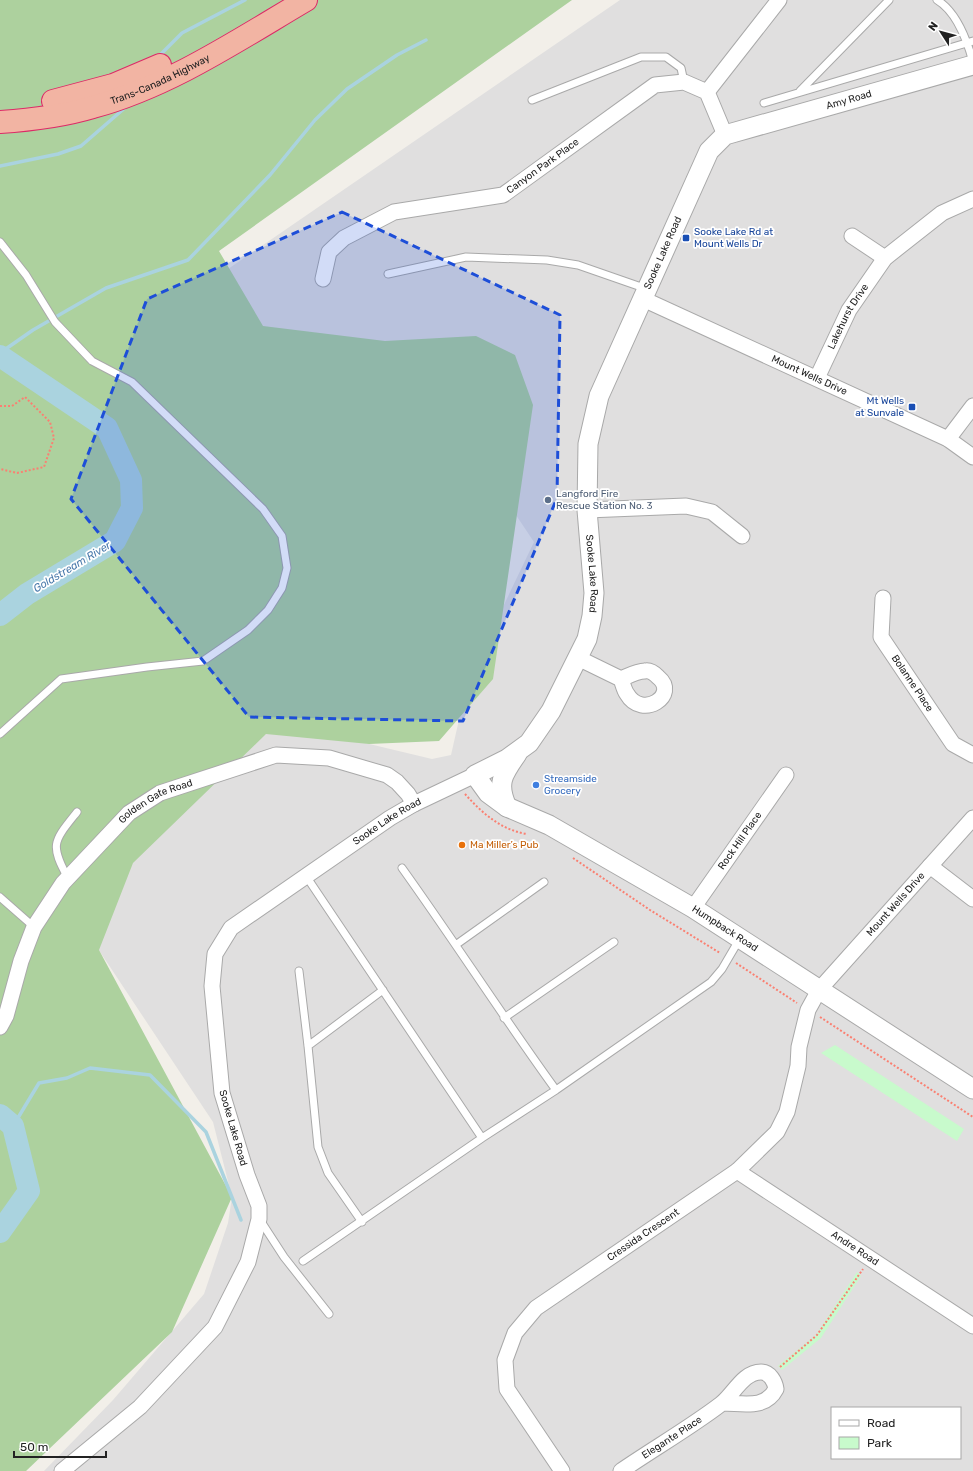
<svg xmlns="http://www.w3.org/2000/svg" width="973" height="1471" viewBox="0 0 973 1471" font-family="Rubik,sans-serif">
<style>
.residential{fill:#e0dfdf;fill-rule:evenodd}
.forest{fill:#add19e}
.park{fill:#c8facc}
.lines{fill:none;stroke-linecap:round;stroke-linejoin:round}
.stream{stroke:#aad3df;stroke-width:3.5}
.river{stroke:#aad3df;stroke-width:22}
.service-casing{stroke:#a9a9a9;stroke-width:9}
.minor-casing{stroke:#a9a9a9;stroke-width:17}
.tertiary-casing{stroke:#a9a9a9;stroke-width:21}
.trunk-casing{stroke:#dc2a67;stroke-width:24}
.path{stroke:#fa8072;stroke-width:2;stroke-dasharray:2 2;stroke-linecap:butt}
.service{stroke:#fff;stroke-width:7}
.minor{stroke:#fff;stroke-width:15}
.tertiary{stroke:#fff;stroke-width:19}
.trunk{stroke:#f2b4a3;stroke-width:22}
.marked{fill:#1d4ed8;fill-opacity:0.2;stroke:#1d4ed8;stroke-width:3;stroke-dasharray:8 5;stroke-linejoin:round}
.transit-dot{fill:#1a4fb4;stroke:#fff;stroke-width:1.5}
.service-dot{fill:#5c6f8a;stroke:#fff;stroke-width:1.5}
.shop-dot{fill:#3f7fe0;stroke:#fff;stroke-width:1.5}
.food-dot{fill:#e8710a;stroke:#fff;stroke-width:1.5}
.labels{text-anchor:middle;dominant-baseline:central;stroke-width:3.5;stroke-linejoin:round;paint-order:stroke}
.street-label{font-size:10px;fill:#222;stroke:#fff}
.transit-label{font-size:10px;fill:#164399;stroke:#fff;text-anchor:start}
.service-label{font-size:10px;fill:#4e5e75;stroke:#fff;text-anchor:start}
.shop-label{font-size:10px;fill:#366cbe;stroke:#fff;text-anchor:start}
.food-label{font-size:10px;fill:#c56008;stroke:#fff;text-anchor:start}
.water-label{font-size:11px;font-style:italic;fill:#4a7aab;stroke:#fff}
</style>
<rect width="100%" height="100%" fill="#f2efe9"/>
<path class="residential" d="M620 0H973V1471H44L113 1400 204 1294 228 1223 232 1197 213 1122 49 875 125 787 290 725 432 759 451 755 468 680 534 542 403 346 300 360 212 280ZM832 1408H960V1458H832Z"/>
<path class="forest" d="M0 0H572L219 251 263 326 385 341 476 336 515 355 533 405 493 679 439 741 369 744 266 734 133 863 99 950 232 1197 172 1332 26 1471H0Z"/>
<path class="park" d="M835 1045 964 1129 957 1141 821 1053Z
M857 1272 861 1276 821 1338 782 1370 778 1366 816 1335Z"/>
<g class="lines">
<path class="stream" d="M158 57 182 33 245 0
M0 166 58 154 81 146 127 106
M0 353 33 330 106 288 188 260 270 175 315 120 347 89 397 55 426 40
M13 1126 39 1083 67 1078 90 1068 150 1075 206 1132 241 1220"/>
<path class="river" d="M0 356 107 428 131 480 132 508 115 541 27 594 0 615
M0 1115 13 1126 29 1191 0 1232"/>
<g class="service-casing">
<path id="service" d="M937 0C957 12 967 40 973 62
M800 91 889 0
M532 100 641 57H666L681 68 684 82
M764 103 973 41
M0 242 26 275 55 322 92 361 132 382 263 509 282 536 287 568 282 588 268 610 248 630 203 661 147 667 61 679 0 734
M388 274 466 257 547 260 578 265 647 289
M402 868C455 942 503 1017 556 1090
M306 876 482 1138
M68 878C49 844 54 841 77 812
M0 897 34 927
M457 944 544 882
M299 971 308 1046 318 1147 328 1173 362 1222
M504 1018 614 942
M308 1046 383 990
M260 1220 284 1257 329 1314
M303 1261 482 1138 556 1090 711 982 722 969 739 940"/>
</g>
<g class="minor-casing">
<g id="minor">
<path d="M707 92 779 0"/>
<path d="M852 236 885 258"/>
<path id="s1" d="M323 279 329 252 344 238 394 212 503 195 655 85 684 82 707 92 725 135"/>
<path id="s2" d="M643 299 948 439 973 457"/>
<path id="s3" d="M817 378 849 310 885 258 942 213 973 199"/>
<path d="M948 439 973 406"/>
<path d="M587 510 686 506 712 512 742 536"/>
<path id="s4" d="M883 598 881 637 953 744 973 755"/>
<path d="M578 658 621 679C623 684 624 690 627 694 642 720 680 695 658 677 655 674 650 670 645 671 637 671 628 676 621 679"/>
<path d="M930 866 973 899"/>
<path id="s5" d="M693 908 786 775"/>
<path id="s6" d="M0 1027 6 1016 21 961 34 927 63 883 129 813 160 793 276 755 329 758 387 775 397 782 408 794 414 804"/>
<path id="s7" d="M737 1171 973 1326"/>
<path id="s8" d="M62 1471 140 1407 215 1327 248 1262 259 1219V1206L247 1175 222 1093 212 986 215 954 231 928 390 818 414 804 475 775"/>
<path id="s9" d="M562 1471 507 1389 505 1360 515 1333 536 1308 737 1171 777 1132 787 1112 798 1066 799 1047 808 1010 819 990 973 818"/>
<path id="s10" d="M621 1471C653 1449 691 1427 721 1404 734 1394 743 1372 761 1372 770 1372 775 1382 776 1389 765 1410 743 1403 722 1403"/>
</g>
</g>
<g class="tertiary-casing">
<g id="tertiary">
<path id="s11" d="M973 65 725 135 709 151 599 396 588 444 587 510 594 593 592 616 587 639 551 711 529 743 507 759 475 775 488 793 507 807 549 825 693 908 973 1089"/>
<path d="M507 807C496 783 503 774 517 754"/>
</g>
</g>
<g class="trunk-casing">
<g id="trunk">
<path d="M53 101 113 85 160 65"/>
<path id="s12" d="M0 122C31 120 63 116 93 107 170 86 238 40 306 0"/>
</g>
</g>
<path class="path" d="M0 406H12L25 397 50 422 54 438 44 467 17 473 0 469
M465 794C482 813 501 830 527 834
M573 858 650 910 720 953
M736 963 797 1003
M820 1017 973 1117
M780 1367 817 1335 863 1269"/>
<use href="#service" class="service"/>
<use href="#minor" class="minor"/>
<use href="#tertiary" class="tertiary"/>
<use href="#trunk" class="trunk"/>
</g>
<path class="marked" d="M342 212 560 315 557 498 463 721 249 717 71 499 147 299Z"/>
<g class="transit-dot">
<rect x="682" y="234" width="8" height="8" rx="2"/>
<rect x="908" y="403" width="8" height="8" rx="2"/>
</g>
<circle class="service-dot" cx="548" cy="500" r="4"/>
<circle class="shop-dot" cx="536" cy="785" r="4"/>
<circle class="food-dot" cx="462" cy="845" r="4"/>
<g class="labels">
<g class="street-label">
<text stroke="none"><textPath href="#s12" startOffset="167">Trans-Canada Highway</textPath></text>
<text transform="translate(849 100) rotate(-16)">Amy Road</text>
<text stroke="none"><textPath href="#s1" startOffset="264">Canyon Park Place</textPath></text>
<text transform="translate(663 253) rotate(-66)">Sooke Lake Road</text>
<text stroke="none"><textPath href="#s3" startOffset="69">Lakehurst Drive</textPath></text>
<text stroke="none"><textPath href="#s2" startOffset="183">Mount Wells Drive</textPath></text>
<text stroke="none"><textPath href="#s11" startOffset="728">Sooke Lake Road</textPath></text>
<text stroke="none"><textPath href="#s4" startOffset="95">Bolanne Place</textPath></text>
<text stroke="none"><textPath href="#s6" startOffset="284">Golden Gate Road</textPath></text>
<text stroke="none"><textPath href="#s8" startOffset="819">Sooke Lake Road</textPath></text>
<text stroke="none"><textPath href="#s5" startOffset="82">Rock Hill Place</textPath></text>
<text stroke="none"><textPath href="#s9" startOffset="753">Mount Wells Drive</textPath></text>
<text stroke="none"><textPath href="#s11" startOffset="1272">Humpback Road</textPath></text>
<text transform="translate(233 1128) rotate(74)">Sooke Lake Road</text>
<text stroke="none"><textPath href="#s9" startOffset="319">Cressida Crescent</textPath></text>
<text stroke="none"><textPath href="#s7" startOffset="141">Andre Road</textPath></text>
<text stroke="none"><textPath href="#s10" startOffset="61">Elegante Place</textPath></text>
</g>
<g class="transit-label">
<text x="694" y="232">Sooke Lake Rd at<tspan x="694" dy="12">Mount Wells Dr</tspan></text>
<text x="904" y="401" text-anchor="end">Mt Wells<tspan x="904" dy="12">at Sunvale</tspan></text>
</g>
<g class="service-label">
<text x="556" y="494">Langford Fire<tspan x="556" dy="12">Rescue Station No. 3</tspan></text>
</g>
<g class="shop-label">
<text x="544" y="779">Streamside<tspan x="544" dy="12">Grocery</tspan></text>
</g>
<g class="food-label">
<text x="470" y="845">Ma Miller’s Pub</text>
</g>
<g class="water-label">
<text transform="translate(72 567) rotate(-31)">Goldstream River</text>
</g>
</g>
<rect x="831" y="1407" width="130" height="52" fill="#ffffff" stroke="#a7a7a7"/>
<rect x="839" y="1420" width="20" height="6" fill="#ffffff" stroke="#a7a7a7"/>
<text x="867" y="1427" font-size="12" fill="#222222">Road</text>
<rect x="839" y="1437" width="20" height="12" fill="#c8facc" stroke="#a7a7a7"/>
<text x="867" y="1447" font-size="12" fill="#222222">Park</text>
<g transform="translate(941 32) rotate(306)" stroke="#ffffff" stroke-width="3" paint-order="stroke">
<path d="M0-3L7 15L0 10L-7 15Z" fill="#222222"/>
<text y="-6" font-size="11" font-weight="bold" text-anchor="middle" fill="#222222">N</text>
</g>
<path d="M14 1451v6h92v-6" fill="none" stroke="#222222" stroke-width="2"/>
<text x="20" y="1451" font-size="12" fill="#222222" stroke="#ffffff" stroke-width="3" paint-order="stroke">50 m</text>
</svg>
